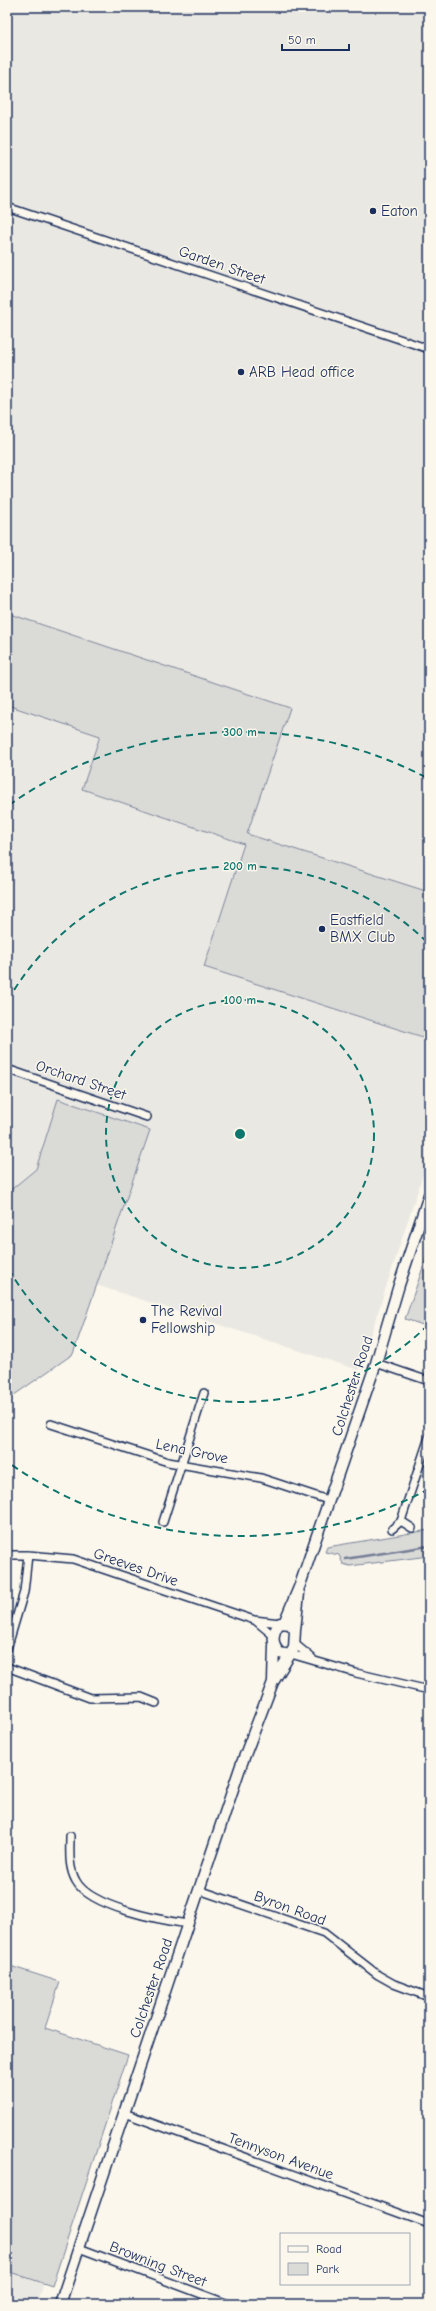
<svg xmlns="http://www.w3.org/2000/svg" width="436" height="2311" viewBox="0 0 436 2311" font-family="'Comic Neue',sans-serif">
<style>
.built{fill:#eae8e2}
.green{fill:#dadad7;stroke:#7a849a}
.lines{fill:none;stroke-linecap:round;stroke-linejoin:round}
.stream{stroke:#747e96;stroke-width:2.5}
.minor-casing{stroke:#1b2f5e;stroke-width:10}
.secondary-casing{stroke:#1b2f5e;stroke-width:13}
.minor{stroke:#fbf7ec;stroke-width:7}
.secondary{stroke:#fbf7ec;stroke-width:10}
.ring{fill:none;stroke:#0f766e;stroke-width:2;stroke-dasharray:7 5}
.poi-dot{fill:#1b2f5e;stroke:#fbf7ec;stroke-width:1.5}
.labels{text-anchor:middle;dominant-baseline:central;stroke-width:3;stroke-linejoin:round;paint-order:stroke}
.poi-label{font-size:15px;fill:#1b2f5e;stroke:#fbf7ec;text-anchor:start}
.street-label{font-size:15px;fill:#1b2f5e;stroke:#fbf7ec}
.centre{fill:#0f766e;stroke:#fbf7ec;stroke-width:2}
.ring-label{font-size:12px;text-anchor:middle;font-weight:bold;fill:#0f766e;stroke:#fbf7ec;stroke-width:3;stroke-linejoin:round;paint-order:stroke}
</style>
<rect width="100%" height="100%" fill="#fbf7ec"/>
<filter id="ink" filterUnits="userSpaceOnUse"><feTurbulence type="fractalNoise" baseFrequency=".025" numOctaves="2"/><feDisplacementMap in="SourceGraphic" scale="8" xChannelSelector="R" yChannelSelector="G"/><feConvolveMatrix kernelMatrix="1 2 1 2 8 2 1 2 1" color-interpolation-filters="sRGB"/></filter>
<g filter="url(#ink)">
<path class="built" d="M7 7H429V892L247 834 290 708 7 613Z
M7 705 100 736 83 790 244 844 204 967 429 1039V1156L359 1370 96 1285 150 1130 59 1099 36 1169 7 1193Z
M7 2271 43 2283 36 2304H7Z"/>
<path class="green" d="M7 613 290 708 247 834 429 892V1039L204 967 244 844 82 789 100 736 7 705Z
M58 1099 150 1130 73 1354 7 1400V1193L36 1169Z
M429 1250V1327L405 1319Z
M429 1530V1556L350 1566 343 1564 339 1555 325 1552 327 1547Z
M7 1965 60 1982 45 2028 128 2055 52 2286 7 2271Z"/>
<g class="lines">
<path class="stream" d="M345 1559 429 1546"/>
<g class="minor-casing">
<path id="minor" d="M7 207 429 349
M7 1069 147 1117
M376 1363 429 1381
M51 1424 168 1462 261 1478 328 1500
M401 1521 429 1437
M163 1522 204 1393
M392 1529 401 1521 412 1528
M7 1555H28L73 1559 254 1620 280 1623
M256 1621 274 1636
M295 1644 312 1658
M7 1649 24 1592 28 1555
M291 1654 356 1673 429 1690
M7 1667 90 1698 141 1697 156 1703
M70 1836C70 1851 68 1867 76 1881 90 1907 160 1920 188 1924
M199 1890 324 1933 378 1975 394 1984 429 1997
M124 2113 429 2224
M79 2248 228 2304"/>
</g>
<g class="secondary-casing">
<path id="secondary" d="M284 1623 300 1585 376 1363 399 1285 429 1195
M295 1630 299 1593
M273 1681 274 1646
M60 2304 240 1768 273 1682 294 1648 295 1630 290 1624 280 1623C272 1632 271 1645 280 1653L289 1655"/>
</g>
<use href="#minor" class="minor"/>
<use href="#secondary" class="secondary"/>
</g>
</g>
<g class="ring">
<circle cx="240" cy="1134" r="134"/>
<path d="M428 1325A268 268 0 0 1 8 1268M8 1000A268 268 0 0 1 428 943"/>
<path d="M429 1489A402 402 0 0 1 9 1463M9 805A402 402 0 0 1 429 779"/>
</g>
<g class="poi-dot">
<circle cx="373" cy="211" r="4"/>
<circle cx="241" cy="372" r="4"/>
<circle cx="322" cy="929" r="4"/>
<circle cx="143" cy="1320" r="4"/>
</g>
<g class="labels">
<g class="poi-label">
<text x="381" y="211">Eaton</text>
<text x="249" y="372">ARB Head office</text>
<text x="330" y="920">Eastfield<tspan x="330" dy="17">BMX Club</tspan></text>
<text x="151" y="1311">The Revival<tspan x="151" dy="17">Fellowship</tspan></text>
</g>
<g class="street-label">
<text transform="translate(222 265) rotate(19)">Garden Street</text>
<text transform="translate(81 1080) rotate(19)">Orchard Street</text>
<text transform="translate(352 1386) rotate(-72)">Colchester Road</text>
<text transform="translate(192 1451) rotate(12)">Lena Grove</text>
<text transform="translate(136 1567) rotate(19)">Greeves Drive</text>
<text transform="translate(290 1908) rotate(20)">Byron Road</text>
<text transform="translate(151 1988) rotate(-71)">Colchester Road</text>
<text transform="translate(281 2156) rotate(20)">Tennyson Avenue</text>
<text transform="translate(158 2264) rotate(21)">Browning Street</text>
</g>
</g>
<circle cx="240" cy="1134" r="6" class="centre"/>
<g class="ring-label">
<text x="240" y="736">300 m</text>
<text x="240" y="870">200 m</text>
<text x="240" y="1004">100 m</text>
</g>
<rect width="436" height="2311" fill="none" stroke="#fbf7ec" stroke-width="24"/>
<rect x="12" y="12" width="412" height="2287" fill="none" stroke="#1b2f5e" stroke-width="1.5" filter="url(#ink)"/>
<rect x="280" y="2233" width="130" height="52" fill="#fbf7ec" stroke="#a1a7b3"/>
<rect x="288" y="2246" width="20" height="6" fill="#fbf7ec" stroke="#a1a7b3"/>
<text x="316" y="2253" font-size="12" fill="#1b2f5e">Road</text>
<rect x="288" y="2263" width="20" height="12" fill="#dadad7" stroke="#a1a7b3"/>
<text x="316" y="2273" font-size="12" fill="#1b2f5e">Park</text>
<path d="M282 44v6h67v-6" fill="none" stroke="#1b2f5e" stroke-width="2"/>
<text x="288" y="44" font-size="12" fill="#1b2f5e" stroke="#fbf7ec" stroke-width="3" paint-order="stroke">50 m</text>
</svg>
